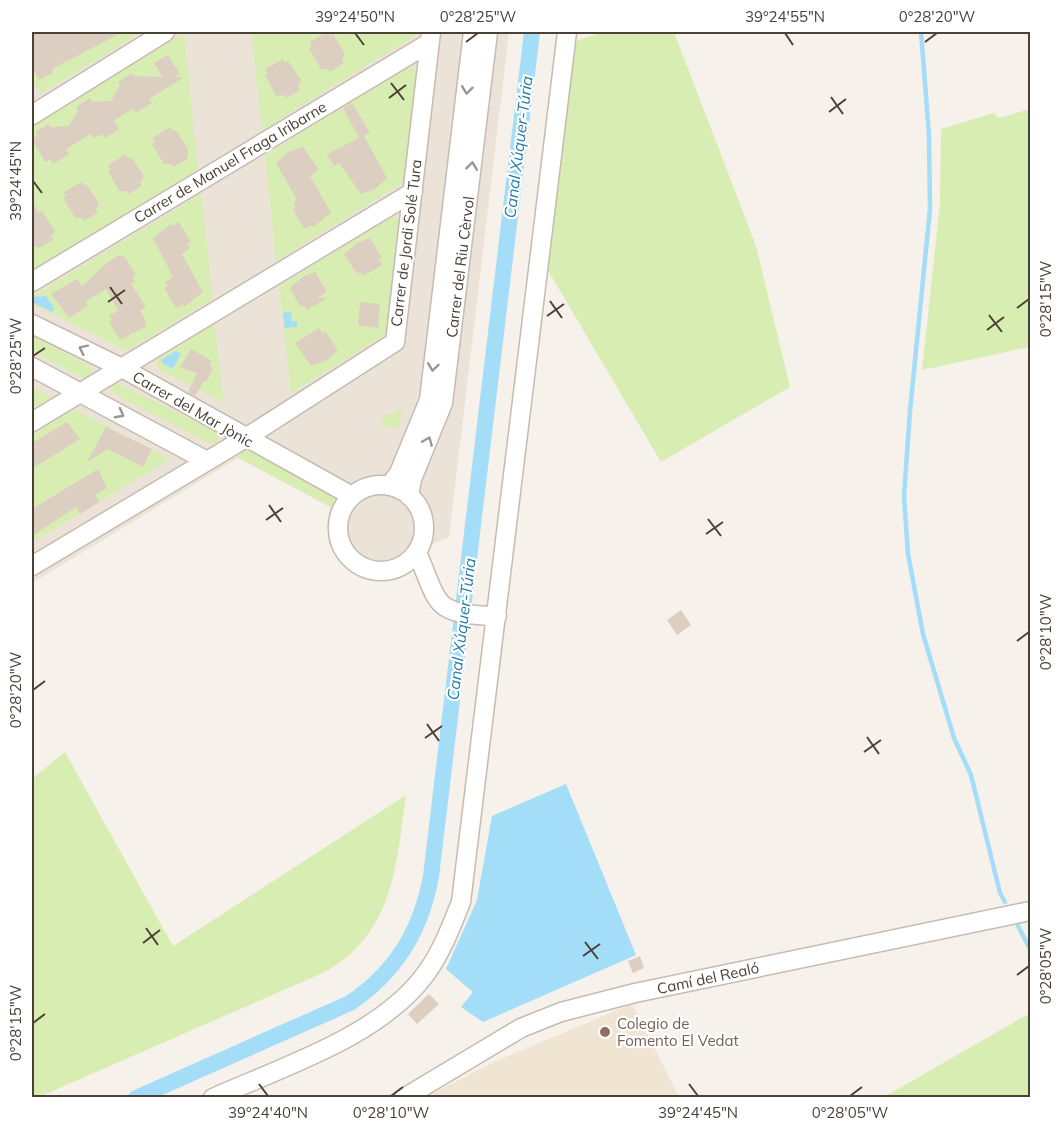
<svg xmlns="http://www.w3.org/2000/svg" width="1062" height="1129" viewBox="0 0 1062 1129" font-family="Mulish,sans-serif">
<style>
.residential{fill:#ebe3d8}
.education{fill:#f0e5d3}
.green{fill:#d8edb1}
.water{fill:#a3ddf7}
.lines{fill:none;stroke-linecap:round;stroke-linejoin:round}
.stream{stroke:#a3ddf7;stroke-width:4.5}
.canal{stroke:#a3ddf7;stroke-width:16}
.building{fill:#dccfc2}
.minor-casing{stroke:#c6bbaf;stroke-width:21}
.minor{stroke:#fff;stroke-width:18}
.oneway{stroke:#9c9691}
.ticks{fill:none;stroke:#4b4137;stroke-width:2}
.education-dot{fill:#8d6e63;stroke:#fff;stroke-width:2}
.labels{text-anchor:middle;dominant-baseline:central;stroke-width:4.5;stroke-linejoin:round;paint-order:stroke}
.street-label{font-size:15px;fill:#4b4137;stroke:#fff}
.education-label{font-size:15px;fill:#785e54;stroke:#fff;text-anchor:start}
.water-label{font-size:16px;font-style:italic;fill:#237da7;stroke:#fff}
.neatline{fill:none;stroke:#4b4137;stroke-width:2}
.ticks-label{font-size:15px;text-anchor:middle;fill:#4b4137}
</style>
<rect width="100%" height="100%" fill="#f6f1ea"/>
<path class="residential" d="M32 32H509L449 537 428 546 406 570 394 576 373 578 349 569 338 559 329 544 327 525 330 507 238 458 32 583Z"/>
<path class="education" d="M632 1004 679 1097H426L496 1061Z"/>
<path class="green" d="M32 32H142L40 94 32 79Z
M251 32H421L262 130Z
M604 32H674L756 246 790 387 661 462 546 267 572 42Z
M184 33 198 169 32 271V125Z
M407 68H414L417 73 404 182 276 261 265 155Z
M1030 109V347L922 370 940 203 941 129 994 113 999 118Z
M201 194 213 299 126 351 33 304 34 295Z
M390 218H397L400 223 386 334 291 393 279 286Z
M215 324 224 403 160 370 156 364 158 359Z
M32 336 90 366 93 372 91 377 83 378 32 352Z
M115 382 215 431 219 439 217 443H209L114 394 110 387Z
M32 387 51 397 32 409Z
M74 409 170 459 32 543V435Z
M396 409 403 412 397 430 380 424 387 413 394 416Z
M245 447 339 495 332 507 239 458 237 450Z
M65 752 173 946 406 795C396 866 394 933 325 972L39 1097H32V779Z
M1030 1013V1097H884Z"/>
<path class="water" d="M46 296 54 308 52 312 34 303V297Z
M291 312 292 322 297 321V327L285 328 283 313Z
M176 351 181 353 173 369 162 363 161 360Z
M566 784 636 955 483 1022 461 1007 473 992 446 969 477 900 492 816Z"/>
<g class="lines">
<path class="stream" d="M921 32 929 135 930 209 910 411 904 496 908 554 923 634 954 738 971 775 1000 893 1005 902
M1018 926 1030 949"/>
<path class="canal" d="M136 1098 350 1003C396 972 421 931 431 876L532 32"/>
</g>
<path class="building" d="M32 32H123L52 69 54 72 39 80 32 68Z
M327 32 330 36 333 34 345 54 342 60 344 63 330 72 328 69H321L309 48 312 47 310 42Z
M168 55 180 74 175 77 183 78 149 99 152 103 136 113 133 109 114 120 119 129 105 138 102 134 94 138 91 134 66 149 69 154 53 164 50 159 45 162 33 141 37 135 35 132 49 124 51 127 69 126 78 110 76 107 90 98 92 102 111 101 120 85 118 82 132 73 134 76 163 77 154 63Z
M283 59 285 63 288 61 301 80 298 87 300 90 286 98 284 95 276 96 265 75 268 74 265 69Z
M352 103 370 133 364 136 387 178 375 189 361 194 339 163 334 166 327 154 359 138 343 108Z
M170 127 173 131 176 130 188 149 187 159 173 167 171 164H164L152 144 155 142 153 138Z
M303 147 319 170 310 176 331 213 313 227 311 225 304 229 293 209 296 207 293 202 297 200 276 163 288 152Z
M126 154 128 159 131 157 144 176 140 183 142 186 128 194 126 191H119L108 171 111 169 108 165Z
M81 182 84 186 86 184 99 203 96 210 98 213 84 221 82 218H75L63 198 66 196 64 192Z
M32 201 39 213 42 211 55 231 51 237 53 240 39 248 32 245Z
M179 222 191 242 187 244 190 248 182 254 203 292 184 307 183 304 176 308 164 288 168 286 165 282 173 277 153 238 171 224 172 226Z
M370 238 382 258 379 260 382 265 363 276 360 272 357 274 344 254 357 243Z
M119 255 125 257 136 275 133 277 135 282 131 284 146 307 140 311 146 321 145 327 120 340 109 322 112 320 109 316 118 310 106 289 85 302 88 306 69 318 51 294 77 279 82 286 107 263Z
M315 272 327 292 318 297 327 298 307 310 304 305 301 307 289 288 304 276Z
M360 302 380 304 378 328 358 325Z
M319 328 322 333 325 331 338 350 326 361 311 366 295 343Z
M191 349 212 361 209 365 213 368 206 382 204 381 195 396 188 392 197 373 180 368Z
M67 422 80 439 32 469V443Z
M106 427 152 449 143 467 108 449 87 462Z
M98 469 107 488 95 495 99 502 80 514 76 507 32 536V509Z
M681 610 691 625 677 635 667 620Z
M640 956 644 968 633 973 628 961Z
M429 994 439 1004 417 1024 408 1014Z"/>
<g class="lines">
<g class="minor-casing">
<path id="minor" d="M32 115 165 32
M32 282 429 43
M32 324 122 368 352 496
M32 367 207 461
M32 422 413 192
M338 528a43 43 0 1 1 86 0a43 43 0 1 1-86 0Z
M389 486 399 473 429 400 473 32
M409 496 412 479 443 403 488 32
M417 552C440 607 433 614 497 616
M32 566 244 439 395 342 431 32
M213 1098C282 1067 378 1037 424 976 441 954 451 927 461 902L567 32
M404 1098 521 1028 561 1012 635 993 1030 911"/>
</g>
<use href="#minor" class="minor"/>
</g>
<defs><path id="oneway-chevron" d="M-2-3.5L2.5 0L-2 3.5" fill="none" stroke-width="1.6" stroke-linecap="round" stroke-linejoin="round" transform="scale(1.5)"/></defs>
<g class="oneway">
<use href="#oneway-chevron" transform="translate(467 90) rotate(97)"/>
<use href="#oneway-chevron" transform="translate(472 166) rotate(-83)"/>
<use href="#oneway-chevron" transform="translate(83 349) rotate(-154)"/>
<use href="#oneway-chevron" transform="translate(433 367) rotate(98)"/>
<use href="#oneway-chevron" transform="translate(120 414) rotate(28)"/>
<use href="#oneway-chevron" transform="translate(428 441) rotate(-68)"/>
</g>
<path class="ticks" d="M355 33 364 45M785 33 793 45M466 42 478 33M925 42 937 33M391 83 404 100M831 97 843 114M389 98 406 85M829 112 846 99M33 181 42 193M110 287 122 304M550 301 562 318M108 302 125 290M1017 308 1029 299M989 315 1002 332M547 316 564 304M987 330 1004 317M33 356 45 348M269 505 281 522M708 519 721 536M266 520 283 508M706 534 723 522M1017 641 1029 632M33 690 45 681M427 724 439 741M867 737 879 754M425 738 442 726M864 752 881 740M146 928 158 945M585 942 598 959M143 943 160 930M583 956 600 944M1017 975 1029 966M33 1023 45 1014M259 1084 268 1096M689 1084 698 1096M391 1096 403 1087M850 1096 862 1087"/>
<circle class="education-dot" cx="605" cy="1032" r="6"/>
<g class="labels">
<g class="street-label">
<text transform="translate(230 162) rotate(-31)">Carrer de Manuel Fraga Iribarne</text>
<text transform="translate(406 243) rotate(-83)">Carrer de Jordi Solé Tura</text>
<text transform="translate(460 267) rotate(-83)">Carrer del Riu Cèrvol</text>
<text transform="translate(193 409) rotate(30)">Carrer del Mar Jònic</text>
<text transform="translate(708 978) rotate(-12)">Camí del Realó</text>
</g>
<g class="education-label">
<text x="617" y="1023">Colegio de<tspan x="617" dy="17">Fomento El Vedat</tspan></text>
</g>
<g class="water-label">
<text transform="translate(518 147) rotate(-83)">Canal Xúquer-Túria</text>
<text transform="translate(461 629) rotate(-83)">Canal Xúquer-Túria</text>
</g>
</g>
<rect width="1062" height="1129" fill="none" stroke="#ffffff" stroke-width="66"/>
<rect x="33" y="33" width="996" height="1063" class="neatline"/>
<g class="ticks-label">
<text x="355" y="22">39°24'50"N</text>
<text x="478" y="22">0°28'25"W</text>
<text x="785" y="22">39°24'55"N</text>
<text x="937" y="22">0°28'20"W</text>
<text transform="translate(16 181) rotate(-90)" y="5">39°24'45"N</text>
<text transform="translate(1046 299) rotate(-90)" y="5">0°28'15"W</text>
<text transform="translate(16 356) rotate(-90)" y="5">0°28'25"W</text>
<text transform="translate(1046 632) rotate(-90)" y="5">0°28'10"W</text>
<text transform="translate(16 690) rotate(-90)" y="5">0°28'20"W</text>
<text transform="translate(1046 966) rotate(-90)" y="5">0°28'05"W</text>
<text transform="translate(16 1023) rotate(-90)" y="5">0°28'15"W</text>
<text x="268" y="1118">39°24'40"N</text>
<text x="391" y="1118">0°28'10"W</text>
<text x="698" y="1118">39°24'45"N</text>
<text x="850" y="1118">0°28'05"W</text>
</g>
</svg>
